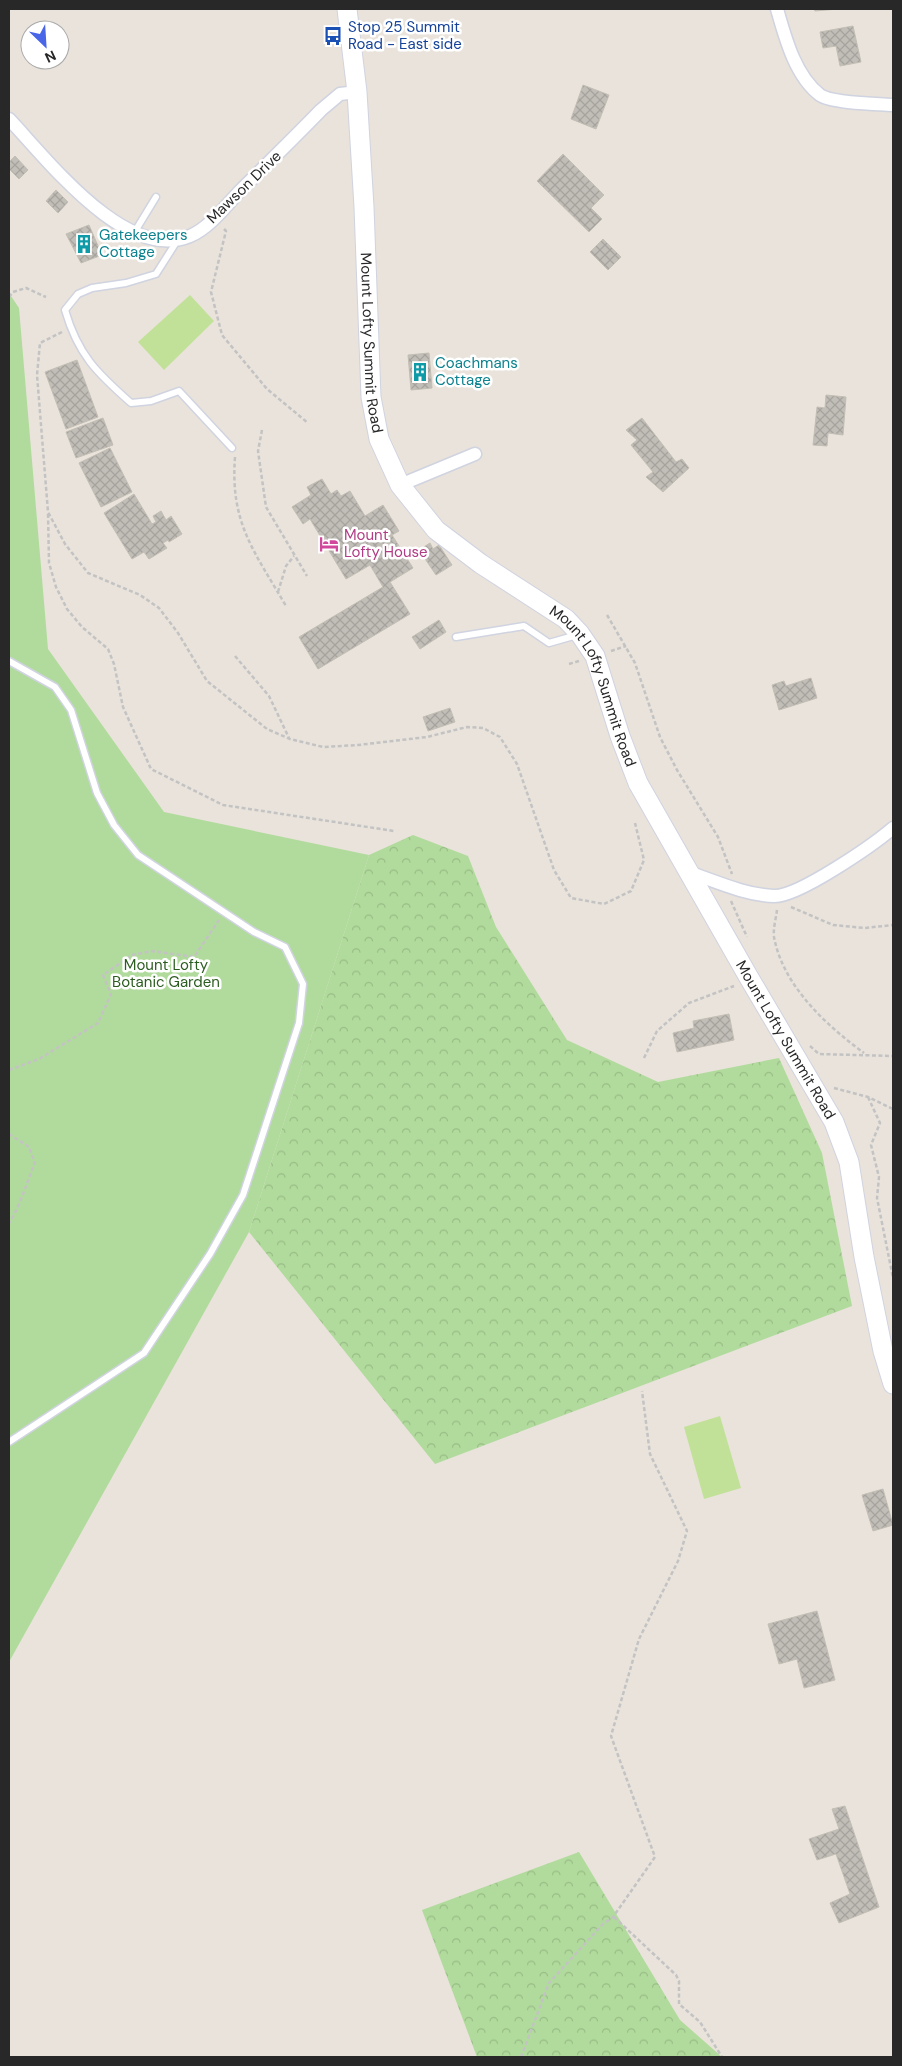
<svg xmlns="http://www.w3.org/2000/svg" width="902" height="2066" viewBox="0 0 902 2066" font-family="'DM Sans',sans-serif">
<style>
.forest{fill:url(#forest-crowns)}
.garden{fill:#b1db9c}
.pitch{fill:#c2e198}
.building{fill:url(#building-cross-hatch);stroke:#c4bfb5}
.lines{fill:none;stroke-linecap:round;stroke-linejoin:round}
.lane-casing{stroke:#d0d3e0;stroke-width:9}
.street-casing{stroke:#d0d3e0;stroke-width:15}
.secondary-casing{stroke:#d0d3e0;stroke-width:21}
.path{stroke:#c3c3c3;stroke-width:2.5;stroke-dasharray:4 2.5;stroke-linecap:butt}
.lane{stroke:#fff;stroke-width:6}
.street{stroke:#fff;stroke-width:12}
.secondary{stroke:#fff;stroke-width:19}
.labels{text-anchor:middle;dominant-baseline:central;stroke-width:5;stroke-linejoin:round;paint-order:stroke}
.transit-label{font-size:15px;fill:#164399;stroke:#fff;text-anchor:start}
.street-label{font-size:15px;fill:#282828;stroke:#fff}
.culture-label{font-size:15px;fill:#0d838f;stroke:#fff;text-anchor:start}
.hotel-label{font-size:15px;fill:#b23c85;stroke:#fff;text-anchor:start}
.park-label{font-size:15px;fill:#2c5d20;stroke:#fff}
</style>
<defs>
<pattern id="forest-crowns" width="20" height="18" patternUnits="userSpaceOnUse" patternTransform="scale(1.25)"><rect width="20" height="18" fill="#b1db9c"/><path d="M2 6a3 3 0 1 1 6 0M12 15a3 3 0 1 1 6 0" fill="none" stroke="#98bc86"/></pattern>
<pattern id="building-cross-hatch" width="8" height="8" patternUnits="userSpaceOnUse" patternTransform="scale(1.25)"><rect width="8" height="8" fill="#c1bdb7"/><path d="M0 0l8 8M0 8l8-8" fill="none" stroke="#a6a29d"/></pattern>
</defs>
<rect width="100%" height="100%" fill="#e9e3db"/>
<path class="forest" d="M413 835 468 856 496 927 567 1040 658 1082 779 1058 822 1153 852 1306 435 1464 249 1232 369 855Z
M579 1852 680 2020 722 2057H477L422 1910Z"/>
<path class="garden" d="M9 293 19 308 48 649 164 812 369 855 249 1232 9 1662Z"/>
<path class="pitch" d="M190 295 214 321 164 370 138 342Z
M720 1416 741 1488 704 1499 684 1427Z"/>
<path class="building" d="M814 9H838L815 11Z
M853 26 861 62 840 66 836 46 823 48 820 32Z
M583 85 609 95 596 129 571 119Z
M563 154 604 195 591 208 602 219 589 232 537 181Z
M15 156 28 170 19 179 9 169V162Z
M56 190 68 202 58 213 46 201Z
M89 225 102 255 81 263 66 234Z
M603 239 621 257 608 270 590 252Z
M429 353 432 388 411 390 408 355Z
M77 360 98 417 66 429 45 372Z
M826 395 846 397 843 435 828 433 827 446 813 445 817 407 825 408Z
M103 418 113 445 76 458 66 432Z
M642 418 676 462 682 459 689 468 663 492 646 477 653 472 631 445 637 440 626 430Z
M110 448 132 492 101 507 79 463Z
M322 479 331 494 337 490 341 496 350 491 365 516 383 505 399 531 392 535 413 568 390 582 410 614 318 669 299 637 383 587 370 565 346 579 310 519 303 524 292 507 311 495 307 487Z
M134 494 152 524 156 522 153 516 161 511 166 520 171 516 182 534 169 542 168 540 163 543 167 548 149 559 144 552 132 559 104 513Z
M430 543 433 549 439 545 452 565 436 575 419 550Z
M439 620 446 632 420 649 412 637Z
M811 678 817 698 779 710 772 685 784 681 786 686Z
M450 708 455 722 428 731 423 717Z
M729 1014 734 1040 677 1052 673 1033 694 1028 693 1021Z
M883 1489 893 1525 873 1531 862 1495Z
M817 1611 835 1680 804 1688 797 1659 779 1664 768 1624Z
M845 1806 879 1907 839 1923 830 1903 850 1894 836 1854 817 1860 809 1839 839 1829 832 1809Z"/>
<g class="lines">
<g class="lane-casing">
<path id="lane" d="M134 233 156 197
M177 241 156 274 126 283 92 288 78 294 65 310C78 355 97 373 131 403L151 401 179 391 232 448
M456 637 524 626 549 643 577 635
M9 661 55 687 71 710 97 793 114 825 138 855 254 932 285 947 303 984 299 1023 243 1195 210 1254 144 1353 9 1442"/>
</g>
<g class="street-casing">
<path id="street" d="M777 9C785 37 795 76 820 95 831 103 878 104 893 105
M9 119C48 160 126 263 190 236 209 228 224 208 238 193 266 165 294 138 321 110L340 94 357 92
M400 485 475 454
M688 872C715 881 745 895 774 896 798 897 873 845 893 828"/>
</g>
<g class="secondary-casing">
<g id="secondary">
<path id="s1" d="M347 9 357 92 364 207 371 397 379 439 400 485 436 530 481 564 566 619 580 634 595 656 620 736 638 783 748 976 834 1122 849 1162 864 1257 883 1351 893 1384"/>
</g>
</g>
<path class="path" d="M224 229 226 231 211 292 222 335 267 389 308 423
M9 297 13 292 26 288 46 297
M62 332 40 343 37 375 48 512 65 544 88 573 140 595 159 608 178 633 207 681 267 729 290 739 323 747 358 745 427 737 467 727 483 728 500 737 517 764 554 870 571 898 604 904 631 891 644 860 635 823
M262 430 258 451 266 507 307 576
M235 457C230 523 254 551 286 606
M48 514 49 563 56 587 67 609 82 627 108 649 114 664 123 707 151 769 223 805 394 831
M278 592 286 566 294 556
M607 615 635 663 660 737 677 770 718 837 732 874
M611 651 626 646
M235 656 269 696 289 738
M569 664 579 661
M731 901 747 937
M791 907 833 925 865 928 893 925
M777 910C776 918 773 929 774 937 783 986 826 1025 864 1053
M810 1046 819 1054 893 1056
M644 1058 657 1031 689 1003 734 986
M9 1070 39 1059 98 1023 111 994 103 975 132 955 152 951 194 957 219 920
M834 1088 868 1097 893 1109
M868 1097 880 1123 871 1145 879 1177 877 1198 893 1278
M9 1134 29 1147 35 1163C26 1183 21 1205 9 1223
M614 1917 676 1975 679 1981V2004L700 2022 722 2057
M521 2057 549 1983 603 1924 613 1917 655 1857 611 1736 639 1639 678 1561 687 1531 650 1454 642 1391"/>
<use href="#lane" class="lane"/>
<use href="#street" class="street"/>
<use href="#secondary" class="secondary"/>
</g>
<defs>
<g id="bus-bare" transform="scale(1.5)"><path d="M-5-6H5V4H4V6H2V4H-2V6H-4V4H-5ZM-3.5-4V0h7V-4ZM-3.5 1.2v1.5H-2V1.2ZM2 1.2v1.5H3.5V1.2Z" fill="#1a4fb4" stroke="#fff" stroke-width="2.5" paint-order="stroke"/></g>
<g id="building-bare" transform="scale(1.5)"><path d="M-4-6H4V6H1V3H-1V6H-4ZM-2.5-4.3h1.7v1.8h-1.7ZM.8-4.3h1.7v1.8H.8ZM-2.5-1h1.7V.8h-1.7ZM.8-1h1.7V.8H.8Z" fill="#0f9aa8" stroke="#fff" stroke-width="2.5" paint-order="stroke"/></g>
<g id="hotel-bare" transform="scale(1.5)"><path d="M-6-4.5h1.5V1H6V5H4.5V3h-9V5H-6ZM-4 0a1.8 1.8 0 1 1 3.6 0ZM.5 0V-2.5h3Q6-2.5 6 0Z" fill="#d1479c" stroke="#fff" stroke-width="2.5" paint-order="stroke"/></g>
</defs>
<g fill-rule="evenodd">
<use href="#bus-bare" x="333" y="36"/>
<use href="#building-bare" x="84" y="244"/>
<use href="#building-bare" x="420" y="372"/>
<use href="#hotel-bare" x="329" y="544"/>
</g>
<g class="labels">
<g class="transit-label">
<text x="348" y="27">Stop 25 Summit<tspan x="348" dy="17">Road - East side</tspan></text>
</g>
<g class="street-label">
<text transform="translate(244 187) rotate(-44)">Mawson Drive</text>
<text stroke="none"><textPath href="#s1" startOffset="335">Mount Lofty Summit Road</textPath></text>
<text stroke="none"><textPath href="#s1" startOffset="770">Mount Lofty Summit Road</textPath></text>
<text stroke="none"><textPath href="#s1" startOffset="1175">Mount Lofty Summit Road</textPath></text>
</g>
<g class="culture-label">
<text x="99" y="235">Gatekeepers<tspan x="99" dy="17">Cottage</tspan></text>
<text x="435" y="363">Coachmans<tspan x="435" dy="17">Cottage</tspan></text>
</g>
<g class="hotel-label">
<text x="344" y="535">Mount<tspan x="344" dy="17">Lofty House</tspan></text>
</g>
<g class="park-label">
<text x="166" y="965">Mount Lofty<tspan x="166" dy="17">Botanic Garden</tspan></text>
</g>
</g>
<rect width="902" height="2066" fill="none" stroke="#282828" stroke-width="20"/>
<g transform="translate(45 45) rotate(155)"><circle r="24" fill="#ffffff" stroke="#a9a9a9"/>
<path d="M0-4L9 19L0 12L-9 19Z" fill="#4965e8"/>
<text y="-8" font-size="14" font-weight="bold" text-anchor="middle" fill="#282828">N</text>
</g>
</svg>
